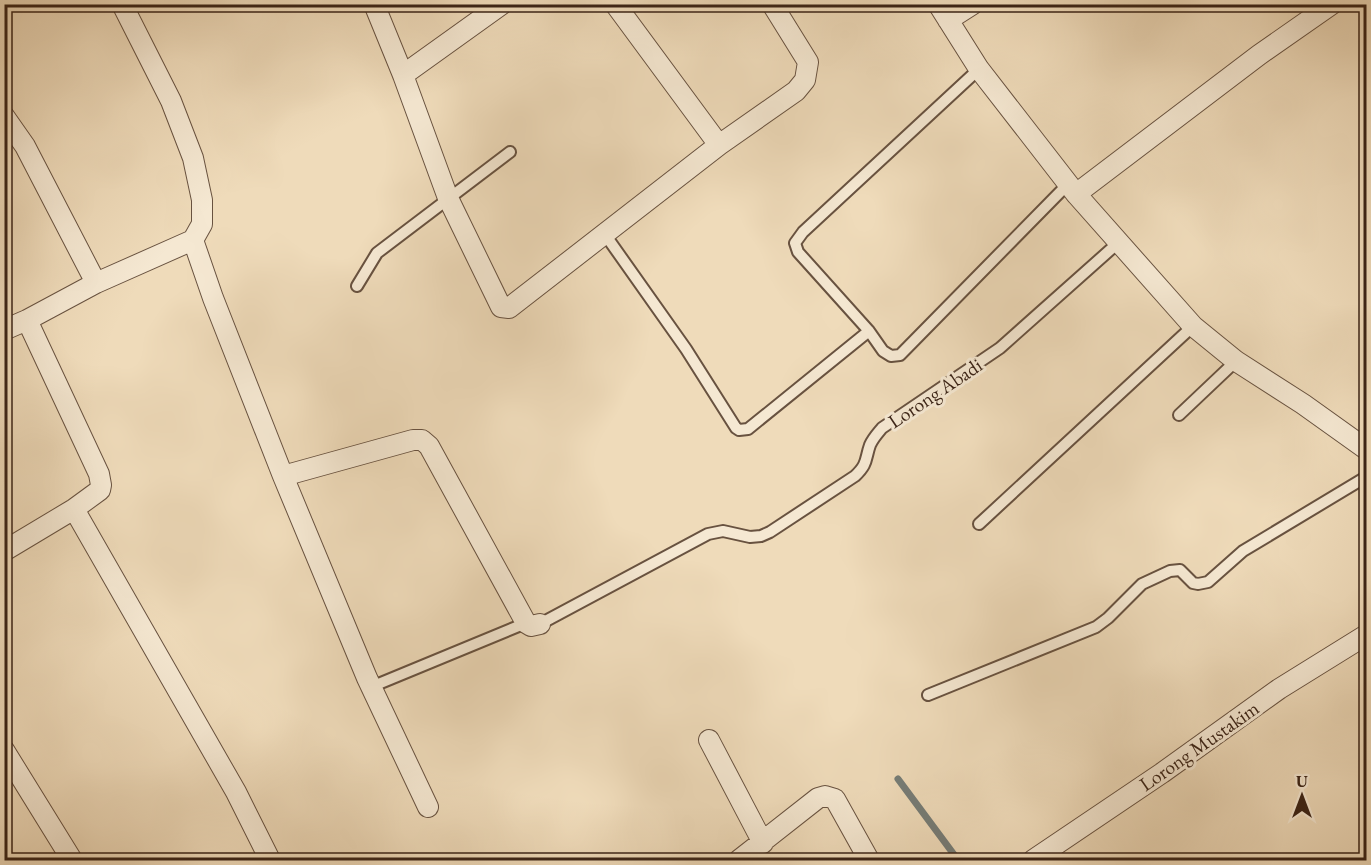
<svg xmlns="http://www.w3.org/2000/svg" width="1371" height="865" viewBox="0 0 1371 865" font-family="'EB Garamond',serif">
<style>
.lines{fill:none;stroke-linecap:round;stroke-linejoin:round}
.stream{stroke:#767d78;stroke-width:7}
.lane-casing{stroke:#685240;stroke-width:14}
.street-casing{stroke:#685240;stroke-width:22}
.lane{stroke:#f5e8d2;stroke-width:10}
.street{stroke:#f5e8d2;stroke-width:20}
.labels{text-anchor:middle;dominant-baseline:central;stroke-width:6;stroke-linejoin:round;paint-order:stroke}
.street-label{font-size:20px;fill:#3b2417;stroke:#f5e8d2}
</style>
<rect width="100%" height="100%" fill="#efdbba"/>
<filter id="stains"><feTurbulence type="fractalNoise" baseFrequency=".00333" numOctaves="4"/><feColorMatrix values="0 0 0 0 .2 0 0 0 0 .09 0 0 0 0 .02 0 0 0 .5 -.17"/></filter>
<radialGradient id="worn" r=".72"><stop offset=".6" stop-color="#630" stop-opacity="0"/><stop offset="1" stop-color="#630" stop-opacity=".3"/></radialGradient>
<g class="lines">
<path class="stream" d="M898 779 958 860"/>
<g class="lane-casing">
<path id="lane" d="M604 233 686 349 736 428 739 430 748 429 869 331 883 351 891 356 900 355 1068 184
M357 286 377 253 510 152
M869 331 798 252 795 243 803 232 979 69
M1179 415 1236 361
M979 524 1193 326
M540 624 708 534 723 531 750 537 761 536 770 532 855 476C868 464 865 459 870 445 873 438 878 433 882 428L1000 348 1119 242
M371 687 526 623
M928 695 1096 627 1108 618 1142 584 1170 571 1180 570 1193 583 1198 584 1208 582 1243 551 1366 477
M1366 854V853"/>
</g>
<g class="street-casing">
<path id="street" d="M374 4 403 75 448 198 501 307 509 308 719 145 796 91 805 80 808 62 772 4
M615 4 719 145
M938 4 979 69 1076 194 1193 326 1236 361 1303 404 1366 449
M948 20 973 4
M403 75 502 4
M4 116 25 146 96 283
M1076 194 1259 55 1332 4
M193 240 213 298 283 476 367 678 428 807
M4 330 27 320 96 283 193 240 202 224V200L193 158 171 101 122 4
M283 476 413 440H422L429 446 526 623 531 626 540 624
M74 509 236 792 270 860
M4 551 74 509 100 490 101 485 99 474 27 320
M709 740 763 843
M4 750 72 860
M739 860 818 798 825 796 835 799 869 860
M1033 860 1162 773 1279 689 1366 635"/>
</g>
<use href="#lane" class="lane"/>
<use href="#street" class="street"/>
</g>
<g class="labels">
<g class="street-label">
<text transform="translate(935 393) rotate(-34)">Lorong Abadi</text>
<text transform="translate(1199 746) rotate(-35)">Lorong Mustakim</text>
</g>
</g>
<rect width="1371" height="865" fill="none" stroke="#efdbba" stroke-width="24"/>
<rect x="6" y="6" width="1359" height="853" fill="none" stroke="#3b2417" stroke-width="3"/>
<rect x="12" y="12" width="1347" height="841" fill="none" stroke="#3b2417" stroke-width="1.5"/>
<g transform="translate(1302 796)" stroke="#f5e8d2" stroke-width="4.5" paint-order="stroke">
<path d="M0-4.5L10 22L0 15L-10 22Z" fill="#3b2417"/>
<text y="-9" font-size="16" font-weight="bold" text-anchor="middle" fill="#3b2417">U</text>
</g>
<rect width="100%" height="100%" filter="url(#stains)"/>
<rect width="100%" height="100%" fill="url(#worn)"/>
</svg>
